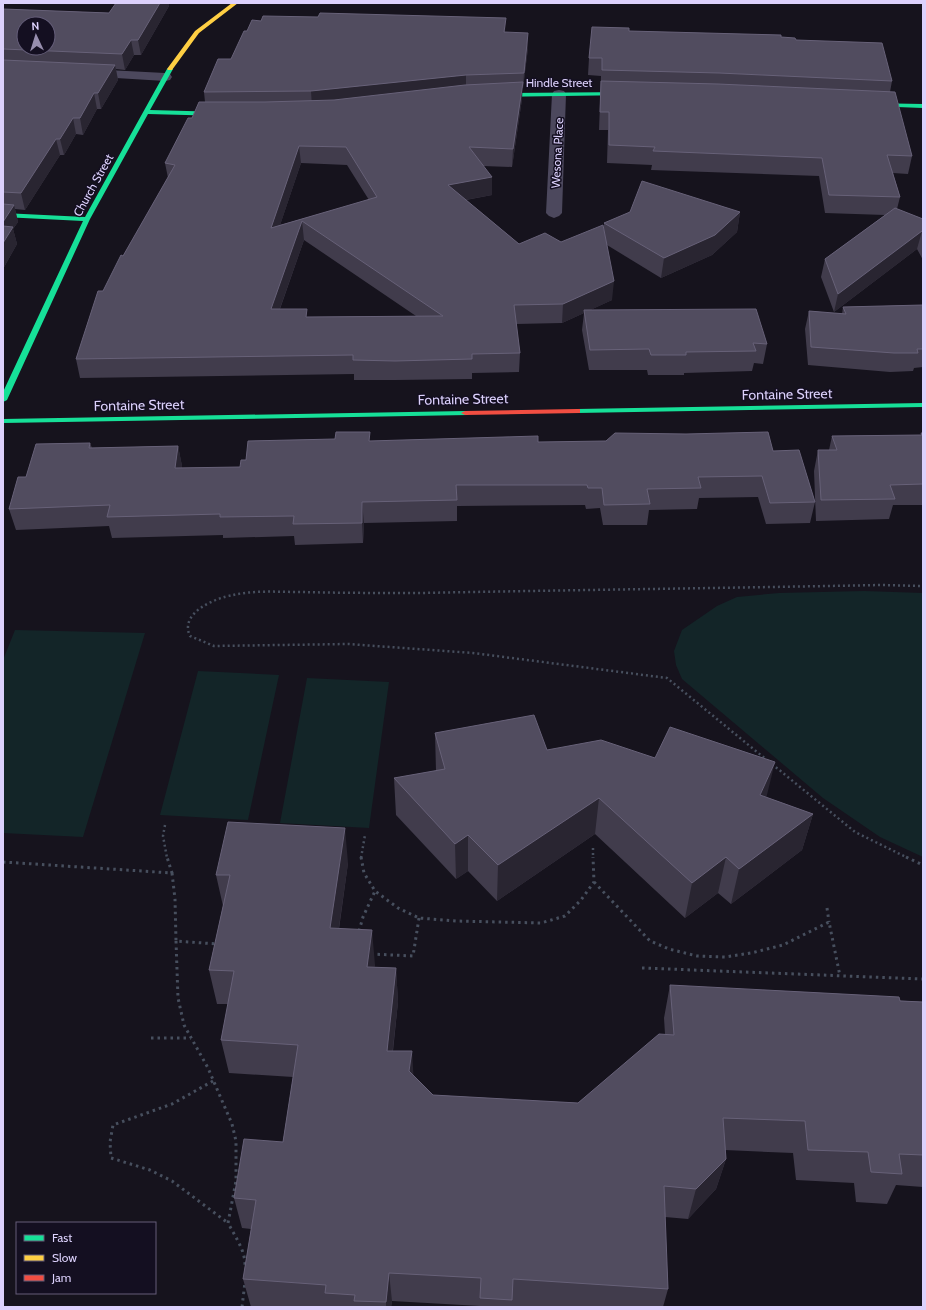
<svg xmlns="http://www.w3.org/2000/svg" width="926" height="1310" viewBox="0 0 926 1310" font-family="Cabin,sans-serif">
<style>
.green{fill:#132528}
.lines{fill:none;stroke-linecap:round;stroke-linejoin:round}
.path-far1{stroke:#474f5e;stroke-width:2.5;stroke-dasharray:2 3;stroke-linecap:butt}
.path{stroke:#474f5e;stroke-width:3;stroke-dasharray:2.5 4;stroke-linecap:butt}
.street{fill:#4c485d;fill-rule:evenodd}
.fast{fill:#16e098;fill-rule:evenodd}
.slow{fill:#ffcf43;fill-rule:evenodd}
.jam{fill:#f24e42;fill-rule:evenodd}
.wall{fill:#413c4c;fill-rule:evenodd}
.shaded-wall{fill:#292531}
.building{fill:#514c5f;stroke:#676178;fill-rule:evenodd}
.labels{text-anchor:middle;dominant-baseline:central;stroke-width:3;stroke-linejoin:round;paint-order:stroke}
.far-street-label{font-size:12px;fill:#dcd1fc;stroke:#140f21}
.street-label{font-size:14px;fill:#dcd1fc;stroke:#140f21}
</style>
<rect width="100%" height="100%" fill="#16131d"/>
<path class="green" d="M864 591 923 593V857L880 837 823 798 682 679 676 665 674 651 682 630 717 606 737 597 779 593Z
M15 630 145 633 83 837 3 833V660Z
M198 671 279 675 248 820 160 815Z
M307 678 389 682 369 828 280 823Z"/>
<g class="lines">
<path class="path-far1" d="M768 761 667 678 473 653 348 644 214 646 190 636C179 613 215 598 233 595 255 590 278 592 301 592 340 593 380 593 420 593 574 590 727 588 881 585L923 586
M772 764 855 832 908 858
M165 825 163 836 167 858
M593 848V858
M361 858 365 835"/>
<path class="path" d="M361 857 364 873 375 891 398 908 419 918 456 921 541 923 565 916 581 900 594 882 593 857
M906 857 923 865
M3 862 172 873 167 857
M172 873 175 899 176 941 217 944
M594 882 650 941 669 949 697 956 725 957 751 953 783 945 829 922 840 976
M827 908 829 922
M359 931 363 917 375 891
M176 941 178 998 184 1025 208 1068 232 1124 236 1141V1181L228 1223C235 1236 245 1250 245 1265
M371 954 413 956 419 918
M642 968 923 979
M151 1038H191
M213 1081 172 1104 113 1125 110 1142 111 1158 150 1170 172 1181 228 1223
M242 1307 245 1282"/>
<path class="street" d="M88 69 165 73 170 74 172 77 170 80 165 81 83 76 81 73 83 70Z
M559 90 564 91 566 94 562 213 559 216 554 218 549 216 546 213 552 94 554 91Z"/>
<path class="fast" d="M170 67 173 69 150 110 224 112 227 114 224 116 148 114 90 219 7 400 3 402V392L83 221 3 217V213L85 217 167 69Z
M631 92 634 94 633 95 492 97 489 95 492 93Z
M868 103 923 104V108L870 106 867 104Z
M923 403V407L577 413 573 411 577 409Z
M465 411 469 413 468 415 3 423V419Z"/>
<path class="slow" d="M232 3H238L199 33 172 70H168L167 69 195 31Z"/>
<path class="jam" d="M577 409H580V413L465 415 461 413 465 411Z"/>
</g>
<path class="wall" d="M169 6 141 55H134L125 70 116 69 118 80 101 109H97L83 135 76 134 64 155H60L25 210 15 209 18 222 13 229 17 244 3 269V9L109 13Z
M629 31 781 37 796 40 892 81 890 92 912 156 908 174 893 173 900 197 897 209 923 219V260L917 249 834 312 821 277 825 259 885 215 825 213 819 176 651 170 652 165 607 163 608 130H599L601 76 588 75 589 58Z
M505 32 528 48 523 88H522V99L512 167 483 166 492 195 466 200 519 244 561 242 604 230V223L740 212 737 232 712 255 661 278 607 245 612 300 590 310 767 344 763 364 754 363 752 371 684 373V375H648L647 370H589L582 330 584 313 562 323 516 324 520 353 519 372 472 373V379L396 380H354V374L80 378 76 359 103 291 168 178 165 163 192 118 205 102 204 92 231 59ZM301 163 347 165 369 200 280 225ZM304 240 416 316 307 317 280 309Z
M923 305V367L914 368 913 371 890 372 808 365 805 329 809 311 842 314 843 307Z
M921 433H923V505H893L889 519 816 521 814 471 818 450H829L832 436 921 435Z
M370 441 538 442 773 451 815 502 810 523 766 524 758 497 699 498 697 509 649 510 647 525H603L600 508 586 509 585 505 457 506V521L364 523 363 543 295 545 294 536 223 538V535L112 538 109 526 16 530 9 509 26 477 90 443 92 448 178 446 182 466V468L240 467 246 460Z
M435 733 547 750 766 797 813 814 802 850 731 904 718 893 685 918 595 834 497 901 468 871 456 879 396 815 394 778 436 771Z
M348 863 339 929 375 965 374 967 396 968 398 1002 393 1051 413 1075 433 1095 578 1103 665 1034 664 1018 670 985 923 1002V1187L896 1185 887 1204 856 1202 854 1183 796 1180 793 1153 725 1150 726 1159 716 1189 688 1219 665 1217 668 1289 663 1307H480V1306L392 1301 391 1307H251L243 1279 251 1229 242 1228 234 1198 283 1142 293 1077 229 1073 221 1040 228 1004H217L209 970 223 906 216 875Z"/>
<path class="shaded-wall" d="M160 3H169V6L141 55 138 40Z
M506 18 505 33 504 32Z
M528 33V48L523 88 524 73Z
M131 40 134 55 125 70 122 54Z
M115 65 118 80 101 109 98 93Z
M466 75V91L312 107 311 91Z
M523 82 522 99 512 167 513 149Z
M94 93 97 109 83 135 80 118Z
M73 118 76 134 64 155 60 139Z
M56 139 60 155 25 210 21 193Z
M299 146 301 163 273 246 271 228Z
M492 177V195L448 203V185Z
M14 205 18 222 13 229 17 244 3 269V222Z
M740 212 737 232 712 255 661 278 664 258Z
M302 221 304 240 273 328 271 309Z
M922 231 917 249 834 312 838 294Z
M614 281 612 300 584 313V310V313L562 323 563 304Z
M178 446 182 466 179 489 175 468Z
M362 502 364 523 363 543 362 523Z
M775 762 766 799 760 795Z
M599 798 595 834 497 901 498 865Z
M813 814 802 850 731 904 739 869Z
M345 828 348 863 334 962 330 928Z
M468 835V871L456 879 455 844Z
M726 857 718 893 685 918 692 883Z
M372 930 375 965 370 1000 367 967Z
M396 968 398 1002 389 1083 387 1051Z
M412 1051 414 1084 409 1071Z
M726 1159 716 1189 688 1219 696 1189Z
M389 1273 392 1301 391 1307H386V1302Z"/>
<path class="building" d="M116 3H160L138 40H131L122 54 3 49V9L109 13ZM24 24H48V48H24Z
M320 13 506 18 504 32 528 33 524 73 466 75 311 91 204 92 218 59H231L244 31H247L252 20 261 21 263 16 318 17Z
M592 27 629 28V31L781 35V37L795 38 796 40 882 43 892 81 719 73 602 70V58H589Z
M3 60 115 65 98 93H94L80 118H73L60 139H56L21 193 3 192Z
M601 81 718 84 895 92 912 156 887 155 900 197 829 195 822 158 653 151 655 147 609 145V112H600Z
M523 82 513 149 469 147 492 177 448 185 519 244 545 233 561 242 603 225 614 281 563 304 514 305 520 353 472 354V359L395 361 353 360V355L76 359 98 291H103L121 255 123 256 175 165 165 163 188 118H192L199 102H265L334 100 465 85ZM299 146 346 147 377 197 271 228ZM302 221 443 316 306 317 307 309H271Z
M642 181 740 212 715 235 664 258 604 223 630 212Z
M3 204 14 205 3 222Z
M895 208 923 219V233L922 231 838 294 825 259Z
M3 226 13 227 3 243Z
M923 305V349H917L918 353H894L811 347 809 311 846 314 843 307Z
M756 309 767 344 753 343 756 351 686 352V355H651L649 349 590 350 584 310Z
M336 432H370L369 441 538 436V442L606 441 615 433 686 434 768 432 773 451 799 450 815 502 770 503 762 476 698 477 701 488 647 489 650 504 604 505 602 488H588L587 485H456L457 500 362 502V523L293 524 294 516 220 517V514L107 517 110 505 9 509 18 477H26L36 444 90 443 89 448 178 446 175 468 240 467 241 460H246L248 441 335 439Z
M921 433H923V484L890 485 895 499 821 500 818 450H837L832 436 922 435Z
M534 715 547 750 601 740 655 758 670 727 775 762 760 795 813 814 739 869 726 857 692 883 599 798 498 865 468 835 455 844 394 778 445 769 435 733Z
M228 822 345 828 330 928 372 930 367 967 396 968 387 1051H412L409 1071 433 1095 578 1103 659 1034 674 1035 670 985 899 997 900 1001 923 1002V1155L899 1154 902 1174 871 1172 868 1152 808 1150 805 1121 723 1118 726 1159 696 1189 664 1186 668 1289 513 1279 512 1300 480 1298 481 1278 389 1273 386 1302 354 1301 355 1295 325 1293 326 1285 243 1279 256 1200 234 1198 244 1139 283 1142 298 1045 221 1040 234 971 209 970 230 875H216Z"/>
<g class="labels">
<g class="far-street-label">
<text x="559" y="82">Hindle Street</text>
<text transform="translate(557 153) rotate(-87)">Wesona Place</text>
<text transform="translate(93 185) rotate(-61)">Church Street</text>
</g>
<g class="street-label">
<text transform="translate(787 394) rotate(-1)">Fontaine Street</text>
<text transform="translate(463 399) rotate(-1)">Fontaine Street</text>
<text transform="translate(139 405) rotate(-1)">Fontaine Street</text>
</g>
</g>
<rect width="926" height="1310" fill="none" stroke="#dcd1fc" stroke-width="8"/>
<rect x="16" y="1222" width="140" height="72" fill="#140f21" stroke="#645d79"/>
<rect x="24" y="1235" width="20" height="6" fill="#16e098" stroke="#645d79"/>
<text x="52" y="1242" font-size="12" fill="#dcd1fc">Fast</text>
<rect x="24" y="1255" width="20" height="6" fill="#ffcf43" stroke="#645d79"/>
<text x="52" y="1262" font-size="12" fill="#dcd1fc">Slow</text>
<rect x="24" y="1275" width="20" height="6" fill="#f24e42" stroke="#645d79"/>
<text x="52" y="1282" font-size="12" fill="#dcd1fc">Jam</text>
<g transform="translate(36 36) rotate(356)"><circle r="19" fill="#140f21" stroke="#645d79"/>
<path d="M0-3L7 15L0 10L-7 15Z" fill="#978eae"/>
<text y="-6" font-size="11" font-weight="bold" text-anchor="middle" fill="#dcd1fc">N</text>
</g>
</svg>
